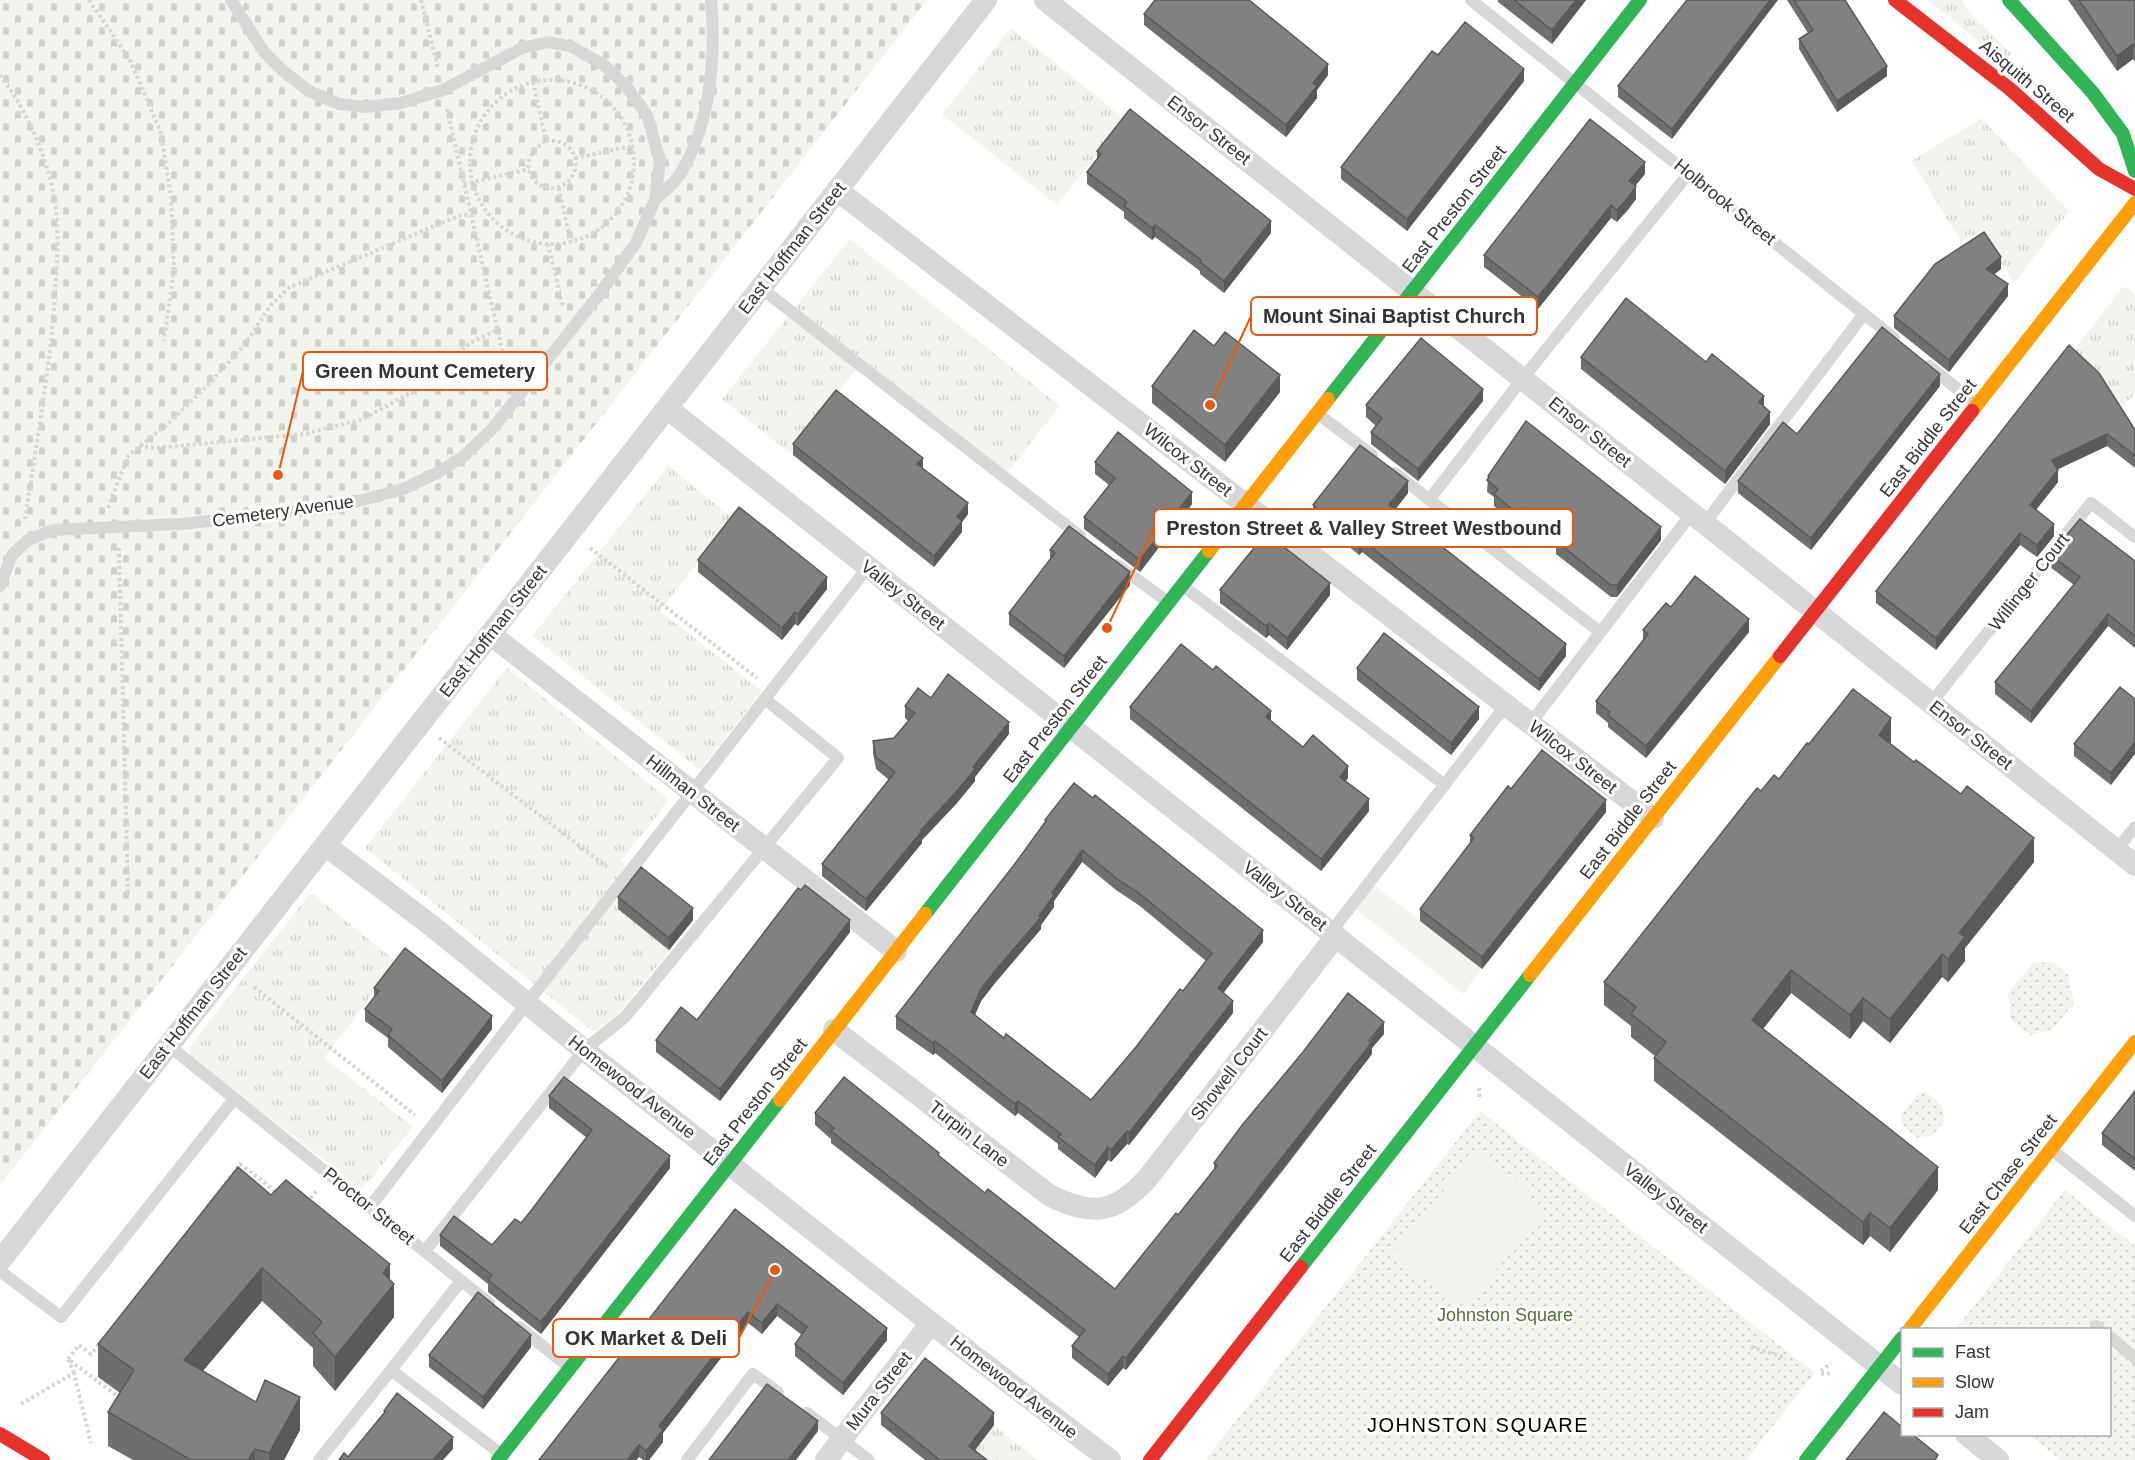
<svg xmlns="http://www.w3.org/2000/svg" width="2135" height="1460" viewBox="0 0 2135 1460" font-family="Helvetica,sans-serif">
<style>
.grass{fill:url(#grass-tufts)}
.cemetery{fill:url(#cemetery-stones)}
.park{fill:url(#park-dots)}
.garden{fill:#f1f5ed}
.lines{fill:none;stroke-linecap:round;stroke-linejoin:round}
.path{stroke:#d6d6d6;stroke-width:4;stroke-dasharray:3 3;stroke-linecap:butt}
.lane{stroke:#d7d7d7;stroke-width:12}
.street{stroke:#d7d7d7;stroke-width:22}
.fast{stroke:#30b455;stroke-width:14}
.slow{stroke:#ff9f0a;stroke-width:14}
.jam{stroke:#e5322d;stroke-width:14}
.wall{fill:#6f6f6f;fill-rule:evenodd}
.shaded-wall{fill:#5a5a5a}
.building{fill:#818181;stroke:#5a5a5a;stroke-width:1.5;fill-rule:evenodd}
.labels{text-anchor:middle;dominant-baseline:central;stroke-width:6;stroke-linejoin:round;paint-order:stroke}
.street-label{font-size:18px;fill:#333;stroke:#fff}
.park-label{font-size:18px;fill:#56703f;stroke:#fff}
.neighbourhood-label{font-size:20px;letter-spacing:1.5px;fill:#000;stroke:#fff}
.leader{fill:none;stroke:#e8590c;stroke-width:2}
.callout-dot{fill:#e8590c;stroke:#fff;stroke-width:2}
.callout{fill:#fff;stroke:#e8590c;stroke-width:2}
.callout-label{font-size:20px;text-anchor:middle;font-weight:bold;fill:#333}
</style>
<defs>
<pattern id="grass-tufts" width="24" height="20" patternUnits="userSpaceOnUse" patternTransform="scale(1.5)"><rect width="24" height="20" fill="#f1f5ed"/><path d="M3 7l-1-3M5 7V3M7 7l1-3M15 17l-1-3M17 17v-4M19 17l1-3" fill="none" stroke="#cfd2cc"/></pattern>
<pattern id="cemetery-stones" width="16" height="16" patternUnits="userSpaceOnUse" patternTransform="scale(1.5)"><rect width="16" height="16" fill="#f1f5ed"/><path d="M2 7V4a2 2 0 0 1 4 0v3zM10 15v-3a2 2 0 0 1 4 0v3z" fill="#cfd2cc"/></pattern>
<pattern id="park-dots" width="8" height="8" patternUnits="userSpaceOnUse" patternTransform="scale(1.5)"><rect width="8" height="8" fill="#f1f5ed"/><path d="M2 2h.1M6 6h.1" fill="none" stroke="#cfd2cc" stroke-width="1.8" stroke-linecap="round"/></pattern>
</defs>
<rect width="100%" height="100%" fill="#fff"/>
<path class="grass" d="M1928 0H1961L1974 17 2012 54 2005 62Z
M1011 28 1125 119 1057 205 942 114Z
M1981 118 2069 211 2014 283 1984 239 1973 235 1961 242 1912 161Z
M850 239 1060 406 1006 474 863 361 790 453 722 399Z
M2123 287 2129 289 2135 297V394L2120 408 2071 354Z
M668 466 733 518 660 611 762 691 700 770 532 636Z
M507 668 669 800 621 861 641 879 618 909 670 950 615 1018 594 1032 365 848Z
M314 895 397 962 324 1058 413 1127 362 1189 192 1059 189 1052 191 1045 308 896Z
M994 1425 1037 1460H972L969 1458Z"/>
<path class="cemetery" d="M0 0H927L185 950 0 1185Z"/>
<path class="park" d="M2052 962 2068 975 2074 1003 2053 1029 2030 1035 2011 1020 2008 993 2033 963Z
M1926 1092 1941 1104 1945 1120 1933 1135 1918 1138 1902 1125 1901 1114 1919 1093Z
M1480 1111 1815 1373 1746 1460H1205Z
M2065 1190 2135 1246V1460H2061L2029 1435 2110 1434V1330H1955Z"/>
<path class="garden" d="M1374 885 1482 969 1463 994 1356 909Z
M1476 1151 1523 1184 1542 1213 1472 1300 1452 1302 1392 1254Z"/>
<g class="lines">
<path class="path" d="M89 0 130 60 161 133 171 197 174 270 164 341
M421 0 438 69
M0 75C24 107 41 143 51 182 59 213 58 246 56 278 52 359 37 439 25 519
M470 162a82 82 0 1 1 164 0a82 82 0 1 1-164 0Z
M533 82 546 140
M447 109 508 376
M546 140C552 141 558 141 564 144 591 159 567 200 540 185 535 182 530 177 529 170 526 156 536 148 546 140Z
M575 158 632 146
M464 184 529 169
M559 188 571 243
M548 244 563 308
M139 446 156 448 305 434 363 419 412 392 470 343 497 330
M108 508 128 456 171 421 210 383 245 344 271 305 290 287 458 216 470 214
M119 548 128 894
M590 548 757 678
M439 738 607 867
M254 987 415 1115
M1479 1088 1480 1100
M307 1203 317 1190
M207 1207 240 1164 279 1194
M1751 1347 1786 1358
M68 1359 79 1345 91 1354 100 1343
M1821 1371 1831 1363
M74 1373 68 1359 120 1398
M1821 1374 1833 1373
M21 1404 74 1373 91 1443"/>
<path class="lane" d="M1471 0 1894 338
M655 200C665 191 677 181 683 169 711 120 716 55 711 0
M761 288 1080 536
M1929 366 1976 404
M1317 413 1372 455
M1395 473 1600 632
M1429 500 1523 378 1689 173
M1705 523 1864 314
M1117 565 1168 602
M0 586 12 555 28 540 53 530 181 524 336 507 403 489 437 473 464 456 492 429 533 378 598 296 636 243 655 200 660 160 647 115 626 86 604 65 572 47 549 42 522 48 443 90 401 103 366 107 339 104 309 91 283 71 264 52 231 0
M1183 586 1445 785
M1931 703 2091 503 2135 537
M1530 724 1692 513
M2116 850 2135 827
M1331 932 1506 705
M168 1045 489 1303
M2052 1150 2135 1216
M370 1207 527 1003 868 567
M425 1251 584 1050 625 1017 838 758 765 699
M0 1271 61 1317 234 1099
M2096 1326 2100 1330
M519 1327 569 1367
M2110 1337 2135 1358
M391 1370 461 1281
M807 1413 869 1460
M319 1460 391 1370 501 1454
M687 1460 753 1374 778 1392"/>
<path class="street" d="M1045 0 2135 865
M837 190 1653 818
M667 408 1902 1384
M490 634 896 951
M325 845 432 926 584 1050 931 1323 1110 1460
M834 1030 1049 1195C1092 1216 1113 1215 1147 1179L1336 936
M0 1261 986 0
M1966 1434 1998 1460
M826 1460 931 1323"/>
<path class="fast" d="M2009 0 2093 93 2123 134 2135 171
M1328 399 1640 0
M925 914 1209 551
M1301 1267 1530 975
M498 1460 780 1100
M1806 1460 1902 1338"/>
<path class="slow" d="M1972 411 2135 203
M1209 551 1328 399
M1530 975 1780 656
M780 1100 925 914
M1909 1330 2135 1042"/>
<path class="jam" d="M1895 0 2010 89 2099 169 2135 189
M1780 656 1972 411
M0 1434 43 1460
M1150 1460 1301 1267"/>
</g>
<path class="wall" d="M1498 0H1586L1552 44 1498 2Z
M1687 0 1672 139 1618 97V86Z
M1787 0H1845L1887 76 1837 112 1799 49V39L1808 33Z
M2068 0H2135V62L2133 59 2117 71Z
M1144 14 1328 75 1317 90V98L1286 137 1144 25Z
M1438 55 1524 81 1407 231 1341 179V167Z
M1097 151 1271 233 1224 293 1200 274V271L1155 237 1152 240 1124 218V212L1087 184V172L1097 159Z
M1645 174 1635 186 1636 199 1628 210 1617 222 1611 218 1538 309 1484 267V255Z
M2001 269 1994 274 2008 296 1949 372 1894 328V316Z
M2069 345 2135 430V468L2107 446 2058 469V482L2036 510 2054 536 2037 557 2020 545 1936 650 1876 603V591Z
M1214 346 1280 392 1225 462 1152 403V386Z
M1581 357 1706 362 1764 407 1770 424 1725 484 1581 369Z
M1940 386 1811 550 1738 493V481Z
M1483 401 1418 481 1371 444V432L1376 426 1366 417V405Z
M793 444 923 468 968 514 962 522V532L934 567 793 455Z
M1095 462 1192 504 1140 572 1084 529V517L1109 485 1095 474Z
M1488 476 1661 540 1617 597H1611L1556 554V546L1523 520 1518 526 1494 506V497L1487 492Z
M1408 493 1395 510 1566 656 1539 691 1362 552 1359 555 1313 517V505Z
M1050 550 1130 585 1064 668 1009 625V613L1050 560Z
M2050 555 2135 561V648L2108 626 2031 723 1995 694V682L2074 585 2050 567Z
M698 560 827 589 798 626 795 624 782 640 698 572Z
M1220 590 1330 595 1287 650 1269 635 1266 638 1220 603Z
M1671 607 1749 632 1646 758 1608 727V723L1596 713V701L1643 640V630Z
M1357 668 1479 719 1451 755 1357 680Z
M2120 687 2111 785 2074 756V744Z
M931 698 1009 734 975 777V781L957 803 922 840V843L866 911 822 876V864L889 780 876 769 873 753V741L894 738 908 721 905 718V706Z
M1130 707 1271 721 1303 747 1348 778 1346 781 1369 811 1321 871 1130 719Z
M1891 742 1890 744 2034 862 1965 948V961L1948 982 1942 977 1890 1043 1863 1021 1850 1039 1791 993 1763 1029 1938 1190 1890 1252 1870 1236 1863 1245 1654 1081V1058L1655 1056 1631 1037V1026L1604 1005V982L1761 791 1779 779 1809 744Z
M1511 789 1606 812 1482 969 1420 921V909L1470 843V835Z
M1045 820 1263 942 1223 993 1233 1013 1129 1145 1127 1144 1111 1162 1108 1160 1095 1178 1058 1149V1144L1018 1113 1015 1116 935 1053 933 1055 896 1029V1016L1014 865 1045 823ZM1082 862 1116 890 1140 906 1206 961 1183 991 1091 1100 1004 1038 975 1015 981 1001 995 983 1041 929V925L1054 907V901Z
M618 897 693 920 669 950 618 909Z
M850 932 720 1101 656 1052V1040L697 1020Z
M374 988 492 1029 442 1093 388 1047V1038L365 1021V1009L374 996Z
M1384 1034 1372 1048V1054L1284 1169 1126 1370 1123 1368 1108 1386 1072 1358V1346L1079 1337 831 1143V1139L815 1125V1113L939 1156 985 1193 1115 1289 1178 1215 1214 1170V1163Z
M2135 1091V1171L2102 1145V1133Z
M549 1096 670 1168 541 1334 488 1292V1284L440 1246V1235L492 1245 521 1223 530 1212 587 1138 549 1108Z
M271 1195 390 1280 394 1317 335 1391 313 1366V1348L262 1301 203 1371 300 1430 284 1460H133L108 1446V1412L120 1393 98 1377V1344Z
M735 1209 887 1340 843 1395 795 1356V1344L802 1335 777 1316 762 1334 748 1323 663 1433V1442L649 1460H643L639 1457 636 1460H539Z
M531 1347 483 1409 429 1367V1355Z
M881 1413 994 1425 975 1450 987 1460H925L881 1425Z"/>
<path class="shaded-wall" d="M1576 0H1586L1552 44V30Z
M1770 0H1778L1672 139V129Z
M2133 44V59L2117 71V56Z
M1328 64V75L1317 90V98L1286 137V125L1313 83Z
M1887 66V76L1837 112V101Z
M1524 69V81L1407 231V219Z
M1645 162V174L1629 193V181Z
M1636 186V199L1617 222V210Z
M1611 205V218L1538 309V297Z
M1271 221V233L1224 293V281Z
M1155 225V237L1152 240V228Z
M2001 257V269L1986 281V269Z
M2008 284V296L1949 372V360Z
M1940 374V386L1811 550V538Z
M1280 375V392L1225 462V445Z
M1483 389V401L1418 481V469Z
M1764 396V408L1759 402Z
M1770 412V424L1725 484V471Z
M2107 434V446L2052 472V460Z
M923 458V468L917 464Z
M2058 470V482L2030 517V505Z
M1408 481V493L1389 517V505Z
M1192 492V504L1140 572V560Z
M968 503V514L962 522V532L934 567V556L957 517Z
M1523 508V520L1518 526V514Z
M2054 524V536L2037 557V545Z
M1661 527V540L1617 597V585Z
M2020 533V545L1936 650V638Z
M1362 540V552L1359 555V543Z
M1130 572V585L1064 668V656Z
M827 577V589L798 626V614Z
M1330 583V595L1287 650V638Z
M795 612V624L782 640V628Z
M2108 614V626L2031 723V711Z
M1749 619V632L1646 758V746Z
M1269 623V635L1266 638V626Z
M1566 644V656L1539 691V679Z
M1479 707V719L1451 755V743Z
M1271 711V723L1266 717Z
M1891 718V742L1879 758V735Z
M1009 722V734L975 777V781L957 803 922 840V843L866 911V899L921 830 973 767Z
M2135 742V754L2111 785V773Z
M1348 766V778L1340 789V777Z
M1369 799V811L1321 871V859Z
M1606 800V812L1482 969V957Z
M2034 838V862L1965 948V961L1948 982V959L1959 933Z
M1082 850V862L1054 901V907L1041 925V929L995 983 981 1001 971 1024V1012L981 989 995 971 1039 916 1052 893Z
M693 908V920L669 950V938Z
M850 920V932L720 1101V1089Z
M1263 930V942L1218 1000V988Z
M1942 954V977L1890 1043V1019Z
M1791 970V993L1752 1043V1020Z
M1863 998V1021L1850 1039V1015Z
M1233 1001V1013L1129 1145V1133Z
M492 1016V1029L442 1093V1081Z
M1384 1022V1034L1372 1048V1054L1126 1370V1358Z
M935 1041V1053L933 1055V1043Z
M1018 1101V1113L1015 1116V1104Z
M1127 1131V1144L1111 1162V1150Z
M1108 1147V1160L1095 1178V1165Z
M670 1156V1168L541 1334V1322Z
M1938 1167V1190L1890 1252V1228Z
M1870 1213V1236L1863 1245V1222Z
M390 1264V1289L394 1284V1317L335 1391V1357L383 1273Z
M262 1268V1301L184 1393V1360Z
M777 1304V1316L762 1334V1323Z
M748 1312V1323L663 1433V1442L649 1460H646V1451L659 1426Z
M887 1328V1340L843 1395V1383Z
M531 1335V1347L483 1409V1397Z
M1123 1356V1368L1108 1386V1374Z
M300 1397V1430L284 1460H269V1453Z
M994 1413V1425L969 1458V1446Z
M818 1421V1431L796 1460H788Z
M453 1437V1449L443 1460H433Z
M639 1445V1457L636 1460H627Z
M255 1449V1460H248Z"/>
<path class="building" d="M1155 0H1249L1328 64 1313 83 1317 86 1286 125 1144 14Z
M1514 0H1576L1552 30Z
M1687 0H1770L1672 129 1618 86Z
M1794 0H1845L1887 66 1837 101 1799 39 1813 30Z
M2079 0H2135V47L2133 44 2117 56Z
M1465 22 1524 69 1407 219 1341 167 1432 51 1438 55Z
M1130 109 1271 221 1224 281 1200 262 1201 260 1155 225 1152 228 1124 206 1127 202 1087 172 1101 154 1097 151Z
M1590 119 1645 162 1629 181 1636 186 1628 198 1617 210 1611 205 1538 297 1484 255Z
M1984 232 2001 257 1986 269 2008 284 1949 360 1894 316 1935 264Z
M1626 298 1706 362 1712 354 1764 396 1759 402 1770 412 1725 471 1581 357Z
M1882 327 1940 374 1811 538 1738 481 1783 422 1797 434Z
M1194 330 1214 346 1225 332 1280 375 1225 445 1152 386Z
M1421 338 1483 389 1418 469 1371 432 1382 418 1366 405Z
M2069 345 2099 373 2135 430V456L2107 434 2052 460 2058 470 2030 505 2054 524 2037 545 2020 533 1936 638 1876 591Z
M836 390 923 458 917 464 968 503 957 517 962 521 934 556 793 444Z
M1526 421 1661 527 1617 585H1611L1556 541 1561 537 1523 508 1518 514 1494 494 1498 489 1487 480 1489 477 1488 476Z
M1118 432 1192 492 1140 560 1084 517 1115 478 1095 462Z
M1360 445 1408 481 1389 505 1566 644 1539 679 1362 540 1359 543 1313 505Z
M739 507 827 577 798 614 795 612 782 628 698 560Z
M2080 519 2135 561V636L2108 614 2031 711 1995 682 2080 577 2050 555Z
M1069 526 1130 572 1064 656 1009 613 1055 553 1050 550Z
M1266 533 1330 583 1287 638 1269 623 1266 626 1220 590Z
M1695 576 1749 619 1646 746 1608 715 1610 712 1596 701 1648 634 1643 630 1666 603 1671 607Z
M1384 633 1479 707 1451 743 1357 668Z
M1181 644 1213 670 1216 666 1271 711 1266 717 1303 747 1313 735 1348 766 1340 777 1369 799 1321 859 1130 707Z
M948 674 1009 722 973 767 975 769 957 791 921 830 922 831 866 899 822 864 895 772 876 757 873 741 894 738 915 713 905 706 918 688 931 698Z
M2120 687 2135 699V742L2111 773 2074 744Z
M1853 689 1891 718 1879 735 1914 762 1916 760 1961 794 1967 786 2034 838 1959 933 1965 937 1948 959 1942 954 1890 1019 1863 998 1850 1015 1791 970 1752 1020 1938 1167 1890 1228 1870 1213 1863 1222 1654 1058 1666 1042 1631 1014 1636 1007 1604 982 1757 788 1761 791 1774 775 1779 779 1807 743 1809 744Z
M1542 750 1606 800 1482 957 1420 909 1474 838 1470 835 1508 786 1511 789Z
M1074 783 1093 798 1095 795 1263 930 1218 988 1233 1001 1129 1133 1127 1131 1111 1150 1108 1147 1095 1165 1058 1137 1061 1134 1018 1101 1015 1104 935 1041 933 1043 896 1016 1014 865 1046 821 1045 820ZM1082 850 1116 878 1140 894 1212 953 1183 991 1180 989 1136 1047 1091 1100 1006 1034 1004 1038 971 1012 981 989 995 971 1041 917 1039 916 1054 895 1052 893Z
M641 867 693 908 669 938 618 897Z
M805 885 850 920 720 1089 656 1040 681 1007 697 1020 798 888 801 890Z
M405 948 492 1016 442 1081 388 1035 392 1029 365 1009 379 991 374 988Z
M1348 993 1384 1022 1369 1040 1372 1042 1126 1358 1123 1356 1108 1374 1072 1346 1085 1330 831 1131 834 1128 815 1113 844 1077 939 1153 938 1155 985 1193 988 1189 1115 1289 1176 1213 1178 1215 1217 1166 1214 1163 1243 1124 1303 1052Z
M564 1077 670 1156 541 1322 488 1280 492 1275 440 1235 454 1216 492 1245 515 1219 521 1223 530 1212 592 1130 549 1096Z
M2135 1091V1159L2102 1133Z
M238 1167 271 1195 286 1180 390 1264 383 1273 394 1284 335 1357 313 1333 322 1322 262 1268 184 1360 256 1402 265 1380 300 1397 269 1453 255 1449 248 1460H191L108 1412 134 1370 98 1344Z
M735 1209 887 1328 843 1383 795 1344 807 1327 777 1304 762 1323 748 1312 659 1426 663 1430 646 1451 639 1445 627 1460H539Z
M478 1292 531 1335 483 1397 429 1355Z
M925 1358 994 1413 969 1446 987 1460H940L881 1413Z
M767 1384 818 1421 788 1460H709Z
M397 1393 453 1437 433 1460H339L344 1453 348 1457 385 1412 384 1411Z
M1884 1412 1902 1427V1434H1912L1938 1455 1935 1460H1846Z"/>
<g class="labels">
<g class="street-label">
<text transform="translate(2027 81) rotate(40)">Aisquith Street</text>
<text transform="translate(1209 130) rotate(38)">Ensor Street</text>
<text transform="translate(1725 202) rotate(39)">Holbrook Street</text>
<text transform="translate(1454 209) rotate(-52)">East Preston Street</text>
<text transform="translate(792 248) rotate(-52)">East Hoffman Street</text>
<text transform="translate(1590 432) rotate(39)">Ensor Street</text>
<text transform="translate(1928 438) rotate(-52)">East Biddle Street</text>
<text transform="translate(1188 460) rotate(38)">Wilcox Street</text>
<text transform="translate(283 511) rotate(-8)">Cemetery Avenue</text>
<text transform="translate(2029 582) rotate(-52)">Willinger Court</text>
<text transform="translate(903 595) rotate(38)">Valley Street</text>
<text transform="translate(493 631) rotate(-52)">East Hoffman Street</text>
<text transform="translate(1055 719) rotate(-52)">East Preston Street</text>
<text transform="translate(1971 735) rotate(38)">Ensor Street</text>
<text transform="translate(1573 757) rotate(38)">Wilcox Street</text>
<text transform="translate(693 793) rotate(38)">Hillman Street</text>
<text transform="translate(1628 820) rotate(-52)">East Biddle Street</text>
<text transform="translate(1285 896) rotate(38)">Valley Street</text>
<text transform="translate(193 1013) rotate(-52)">East Hoffman Street</text>
<text transform="translate(1229 1074) rotate(-52)">Showell Court</text>
<text transform="translate(632 1087) rotate(38)">Homewood Avenue</text>
<text transform="translate(755 1102) rotate(-52)">East Preston Street</text>
<text transform="translate(969 1134) rotate(38)">Turpin Lane</text>
<text transform="translate(2008 1174) rotate(-52)">East Chase Street</text>
<text transform="translate(1666 1198) rotate(38)">Valley Street</text>
<text transform="translate(1328 1203) rotate(-52)">East Biddle Street</text>
<text transform="translate(369 1206) rotate(39)">Proctor Street</text>
<text transform="translate(1014 1387) rotate(38)">Homewood Avenue</text>
<text transform="translate(879 1391) rotate(-52)">Mura Street</text>
</g>
<g class="park-label">
<text x="1505" y="1315">Johnston Square</text>
</g>
<g class="neighbourhood-label">
<text x="1478" y="1425">JOHNSTON SQUARE</text>
</g>
</g>
<path class="leader" d="M1210 405L1251 316M278 475L303 371M1107 628L1154 528M775 1270L739 1338"/>
<g class="callout-dot">
<circle cx="1210" cy="405" r="6"/>
<circle cx="278" cy="475" r="6"/>
<circle cx="1107" cy="628" r="6"/>
<circle cx="775" cy="1270" r="6"/>
</g>
<g class="callout">
<rect x="1251" y="297" width="286" height="38" rx="6"/>
<rect x="303" y="352" width="244" height="38" rx="6"/>
<rect x="1154" y="509" width="419" height="38" rx="6"/>
<rect x="553" y="1319" width="186" height="38" rx="6"/>
</g>
<g class="callout-label">
<text x="1394" y="323">Mount Sinai Baptist Church</text>
<text x="425" y="378">Green Mount Cemetery</text>
<text x="1364" y="535">Preston Street &amp; Valley Street Westbound</text>
<text x="646" y="1345">OK Market &amp; Deli</text>
</g>
<rect x="1901" y="1328" width="210" height="108" fill="#ffffff" stroke="#adadad" stroke-width="1.5"/>
<rect x="1913" y="1348" width="30" height="9" fill="#30b455" stroke="#adadad" stroke-width="1.5"/>
<text x="1955" y="1358" font-size="18" fill="#333333">Fast</text>
<rect x="1913" y="1378" width="30" height="9" fill="#ff9f0a" stroke="#adadad" stroke-width="1.5"/>
<text x="1955" y="1388" font-size="18" fill="#333333">Slow</text>
<rect x="1913" y="1408" width="30" height="9" fill="#e5322d" stroke="#adadad" stroke-width="1.5"/>
<text x="1955" y="1418" font-size="18" fill="#333333">Jam</text>
</svg>
